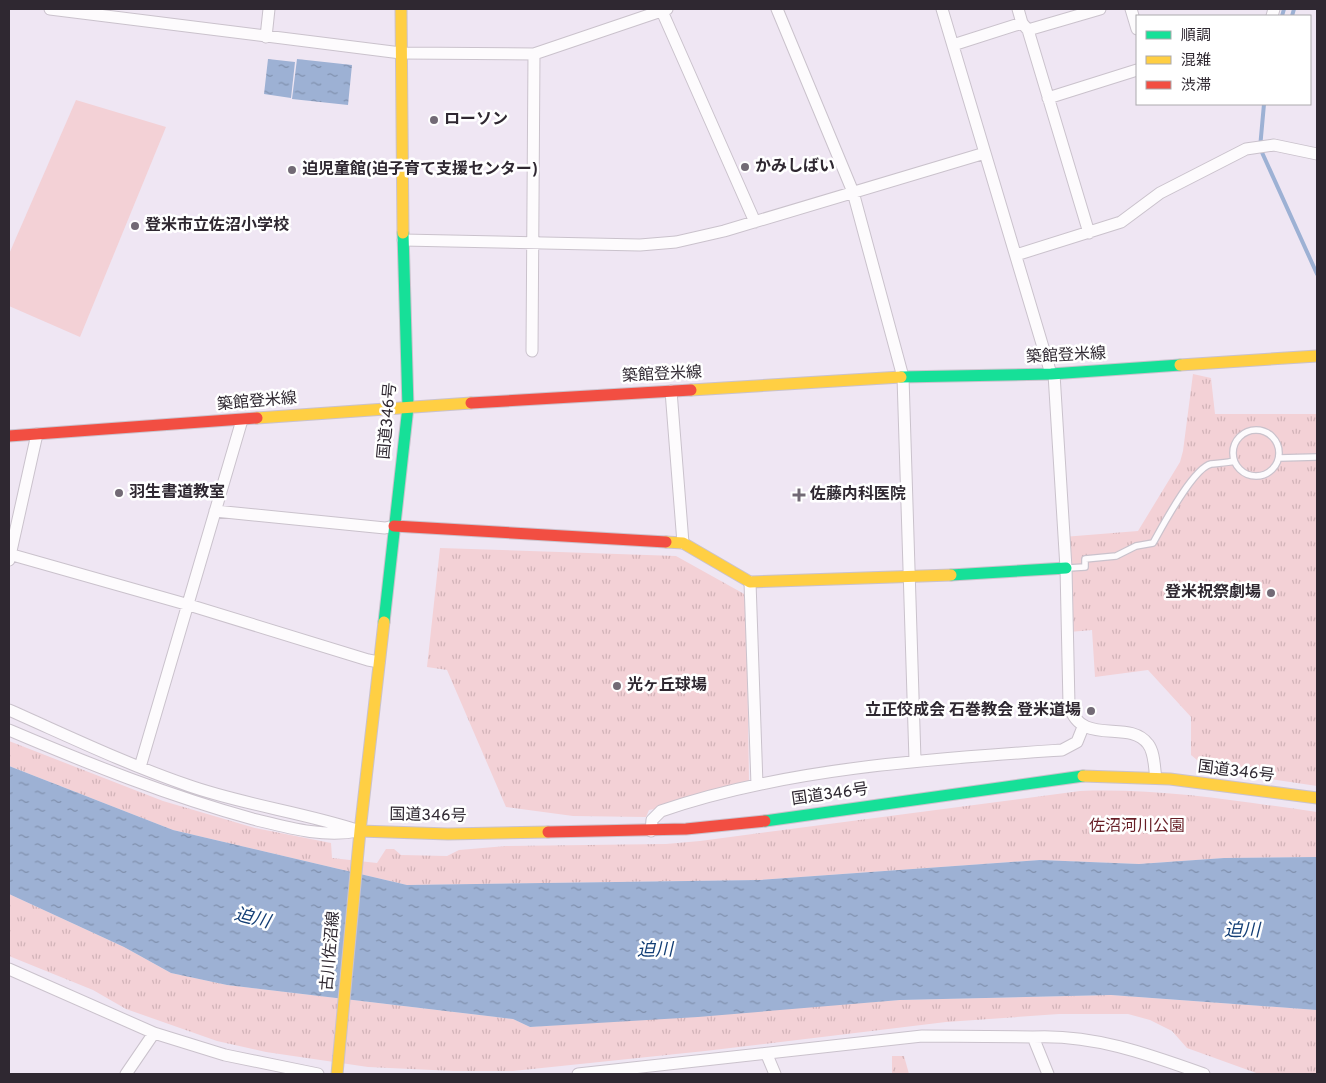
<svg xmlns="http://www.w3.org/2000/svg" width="1326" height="1083" viewBox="0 0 1326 1083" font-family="Overpass,'Noto Sans JP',sans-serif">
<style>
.grass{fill:#f3d1d6}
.park{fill:url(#park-tufts)}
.water{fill:url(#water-ripples)}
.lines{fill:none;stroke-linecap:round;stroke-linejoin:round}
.stream{stroke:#9db1d4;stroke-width:4}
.lane-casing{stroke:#cac2cc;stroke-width:8}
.street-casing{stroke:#cac2cc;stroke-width:13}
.fast-casing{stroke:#cac2cc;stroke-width:13}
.slow-casing{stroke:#cac2cc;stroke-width:13}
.jam-casing{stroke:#cac2cc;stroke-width:13}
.lane{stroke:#fdfbfd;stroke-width:5.5}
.street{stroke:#fdfbfd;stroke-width:11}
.fast{stroke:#16e098;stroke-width:11}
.slow{stroke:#ffcf43;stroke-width:11}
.jam{stroke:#f24e42;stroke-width:11}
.poi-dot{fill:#726a75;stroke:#fff;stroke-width:2}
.labels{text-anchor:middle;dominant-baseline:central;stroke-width:5;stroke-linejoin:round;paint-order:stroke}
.poi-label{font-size:16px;font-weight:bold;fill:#2f2831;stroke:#fff;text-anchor:start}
.street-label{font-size:16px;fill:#2f2831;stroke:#fff}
.park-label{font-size:16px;fill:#671e26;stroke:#fff}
.water-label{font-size:18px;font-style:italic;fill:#133e75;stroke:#fff}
</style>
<defs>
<pattern id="park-tufts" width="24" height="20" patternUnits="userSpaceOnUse" patternTransform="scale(1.25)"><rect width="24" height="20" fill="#f3d1d6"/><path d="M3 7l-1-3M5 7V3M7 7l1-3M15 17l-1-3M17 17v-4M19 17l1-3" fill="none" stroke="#d1b3b8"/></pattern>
<pattern id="water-ripples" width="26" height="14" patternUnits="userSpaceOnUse" patternTransform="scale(1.25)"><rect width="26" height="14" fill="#9db1d4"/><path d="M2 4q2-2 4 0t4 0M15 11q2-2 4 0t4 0" fill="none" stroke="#8090ad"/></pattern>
</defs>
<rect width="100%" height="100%" fill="#efe6f3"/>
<path class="grass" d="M76 100 166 127 80 337 9 306V254Z"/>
<path class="park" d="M1193 374 1211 378 1215 414H1317V786L1209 770 1191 755V717L1148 670 1095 677 1092 630 1069 632 1063 537 1138 531 1180 462 1183 451Z
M440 548 676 556 746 595 749 781 742 794 649 810 646 817 573 816 506 807 447 670 427 667Z
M9 741 163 801 255 828 331 843 332 858 377 863 386 849H394L401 855 447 856 459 850 506 846 666 844 700 841 1080 791C1160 788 1238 801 1317 812V857L1224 858 1139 864 1040 860 760 880 407 885 173 830 9 766Z
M9 894 124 947 171 973 227 985 513 1019 530 1027 900 1000 1111 995 1317 1010V1074H1259L1187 1048 1172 1031 1150 1020 1128 1014H1059L946 1022 705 1051 513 1071H454L368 1067 266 1052 217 1041 126 1009 93 990 9 956Z
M892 1056H904L909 1074H892Z"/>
<path class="water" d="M268 59 295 62 291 98 264 94Z
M297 59 352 65 348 105 292 99Z
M9 766 173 830 407 885 760 880 1040 860 1139 864 1224 858 1317 857V1010L1111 995 900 1000 698 1017 530 1027 513 1019 227 985 171 973 124 947 9 894Z"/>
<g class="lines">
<path class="stream" d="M1282 16 1284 9
M1292 16 1294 9
M1264 104 1260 148 1317 274"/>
<g class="lane-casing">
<path id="lane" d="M1233 453a23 23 0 1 1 46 0a23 23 0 1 1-46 0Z
M1279 458 1317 457
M1068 568 1085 567V559L1116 556 1136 546 1153 543C1162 527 1193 468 1211 464 1218 463 1227 463 1234 461"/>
</g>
<g class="street-casing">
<path id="street" d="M50 9 401 53 534 54 667 9
M661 9 755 222
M777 9 853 192 903 377 915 760
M942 9 1051 374
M1018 9 1022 23
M1131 9 1137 29
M1272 16 1274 9
M1028 30 1089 233
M266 37 269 9
M953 45 1022 23 1028 30 1100 9
M1048 98 1137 70
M403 240 640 245 676 242 724 231 985 153
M1016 255 1121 222 1160 193 1246 149 1274 145 1317 154
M532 351 534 54
M1054 374 1066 568 1069 705C1081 748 1129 718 1148 744 1155 753 1154 768 1156 778
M671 391 683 543
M215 511 385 528 394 526
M9 554 189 605 368 660 379 662
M9 560 37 434
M750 582 757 785
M9 710C68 736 126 764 187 785 243 805 303 812 360 831
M9 730C89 764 169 796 253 819 286 827 323 838 358 831
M140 767 242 420
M651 831 652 820 661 811C786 768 930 759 1062 750L1077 742 1083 727
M9 969 154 1033 225 1055 318 1074
M1033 1037C1093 1034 1148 1054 1204 1074
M767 1055 775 1074
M126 1074 154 1033
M578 1074 922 1036 1033 1037 1048 1074"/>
</g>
<g class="fast-casing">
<path id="fast" d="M901 377 1051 374 1180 365
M951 575 1066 568
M384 622 408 407 403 233
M765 821 1083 776"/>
</g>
<g class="slow-casing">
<path id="slow" d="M401 9 403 233
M1180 365 1317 356
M691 390 901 377
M257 418 471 403
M666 542 683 543 750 582 951 575
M384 622 360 831 448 834 548 832
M1083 776 1170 779 1317 798
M337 1074 360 831"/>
</g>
<g class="jam-casing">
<path id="jam" d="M471 403 691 390
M9 436 257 418
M394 526 666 542
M548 832 686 829 765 821"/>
</g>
<use href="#lane" class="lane"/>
<use href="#street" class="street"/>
<use href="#fast" class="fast"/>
<use href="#slow" class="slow"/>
<use href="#jam" class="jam"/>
</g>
<g class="poi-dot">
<circle cx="434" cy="120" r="5"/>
<circle cx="745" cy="167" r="5"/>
<circle cx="292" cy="170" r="5"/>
<circle cx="135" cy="226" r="5"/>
<circle cx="119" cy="493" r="5"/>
<path d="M796.5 487.5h5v5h5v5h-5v5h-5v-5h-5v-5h5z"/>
<circle cx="1271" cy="593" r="5"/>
<circle cx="617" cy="686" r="5"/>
<circle cx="1091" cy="711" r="5"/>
</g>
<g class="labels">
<g class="poi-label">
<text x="444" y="120">ローソン</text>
<text x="755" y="167">かみしばい</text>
<text x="302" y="170">迫児童館(迫子育て支援センター)</text>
<text x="145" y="226">登米市立佐沼小学校</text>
<text x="129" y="493">羽生書道教室</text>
<text x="810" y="495">佐藤内科医院</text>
<text x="1261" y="593" text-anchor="end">登米祝祭劇場</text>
<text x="627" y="686">光ヶ丘球場</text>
<text x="1081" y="711" text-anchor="end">立正佼成会 石巻教会 登米道場</text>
</g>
<g class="street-label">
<text transform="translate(1066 356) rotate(-3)">築館登米線</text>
<text transform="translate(662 375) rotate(-3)">築館登米線</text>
<text transform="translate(257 402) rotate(-5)">築館登米線</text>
<text transform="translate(388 421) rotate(-85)">国道346号</text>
<text transform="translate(1236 772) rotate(7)">国道346号</text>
<text transform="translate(830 795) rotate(-8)">国道346号</text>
<text transform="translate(428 816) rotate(1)">国道346号</text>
<text transform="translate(331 951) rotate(-85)">古川佐沼線</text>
</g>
<g class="park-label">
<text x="1137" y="827">佐沼河川公園</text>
</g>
<g class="water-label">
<text transform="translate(252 919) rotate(14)">迫川</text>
<text x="1242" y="931">迫川</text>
<text transform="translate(655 951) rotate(-1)">迫川</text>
</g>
</g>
<rect width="1326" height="1083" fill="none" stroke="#2f2831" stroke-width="20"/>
<rect x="1136" y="15" width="175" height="90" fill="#ffffff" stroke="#aca9ad"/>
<rect x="1146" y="31" width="25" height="8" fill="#16e098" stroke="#aca9ad"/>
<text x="1181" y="40" font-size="15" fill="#2f2831">順調</text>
<rect x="1146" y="56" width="25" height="8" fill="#ffcf43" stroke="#aca9ad"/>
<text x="1181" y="65" font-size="15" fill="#2f2831">混雑</text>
<rect x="1146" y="81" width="25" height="8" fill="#f24e42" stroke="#aca9ad"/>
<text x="1181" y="90" font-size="15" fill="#2f2831">渋滞</text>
</svg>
